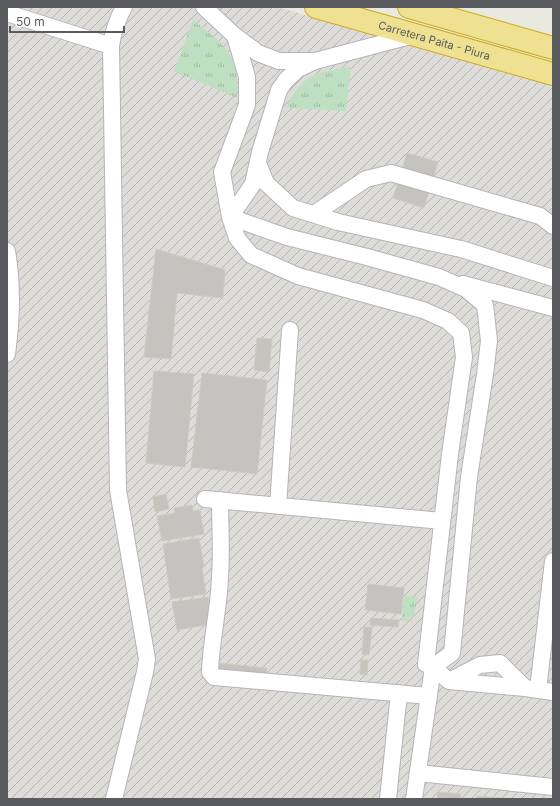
<svg xmlns="http://www.w3.org/2000/svg" width="560" height="806" viewBox="0 0 560 806" font-family="Inter,sans-serif">
<style>
.industrial{fill:url(#industrial-furrows)}
.grass{fill:url(#grass-tufts)}
.building{fill:#c5c3bd;stroke:#cecbbf}
.lines{fill:none;stroke-linecap:round;stroke-linejoin:round}
.minor-casing{stroke:#b3b5b9;stroke-width:18}
.highway-casing{stroke:#cfaa1b;stroke-width:24}
.minor{stroke:#fff;stroke-width:16}
.highway{stroke:#efe192;stroke-width:22}
.labels{text-anchor:middle;dominant-baseline:central;stroke-width:3;stroke-linejoin:round;paint-order:stroke}
.street-label{font-size:11px;fill:#595b5f;stroke:#fff}
</style>
<defs>
<pattern id="industrial-furrows" width="10" height="10" patternUnits="userSpaceOnUse"><rect width="10" height="10" fill="#dddcd8"/><path d="M-1 1l2-2M0 10L10 0M9 11l2-2" fill="none" stroke="#b6b5b2"/></pattern>
<pattern id="grass-tufts" width="24" height="20" patternUnits="userSpaceOnUse"><rect width="24" height="20" fill="#bfdfc3"/><path d="M3 7l-1-3M5 7V3M7 7l1-3M15 17l-1-3M17 17v-4M19 17l1-3" fill="none" stroke="#9eb8a2"/></pattern>
</defs>
<rect width="100%" height="100%" fill="#eae9e0"/>
<path class="industrial" d="M7 7H277L553 86V799H7Z"/>
<path class="grass" d="M193 20C224 44 240 55 237 98L174 71Z
M351 67 346 111 286 108C301 75 317 71 351 67Z
M404 596 417 597 414 617H409L408 621H402Z"/>
<path class="building" d="M407 153 438 162 424 208 393 198Z
M156 249 225 270 223 298 177 293 171 359 144 357Z
M257 338 272 339 269 372 254 370Z
M154 371 194 374 185 467 146 463Z
M202 373 267 380 257 474 191 467Z
M166 494 169 509 155 512 153 497Z
M192 505 193 511 200 510 204 534 162 541 157 516 175 513 174 508Z
M199 538 204 567 202 568 206 594 171 599 163 544Z
M368 584 404 588 401 614 365 610Z
M208 597 212 624 177 630 172 602Z
M371 618 399 620 398 627 370 625Z
M364 627H372L369 655 362 654Z
M361 660H368L367 675 360 674Z
M219 663 267 668 266 678 218 673Z
M438 792 461 794 460 799H437Z
M477 796 516 799H476Z"/>
<g class="lines">
<g class="minor-casing">
<path id="minor" d="M204 7 235 36 247 77V105L222 172 230 217 237 238 251 255 298 276 423 310 448 321 461 333 464 357 450 454 426 664 433 667 449 681 525 688 553 692
M7 13 111 46
M235 36 258 53 279 61H312
M258 163 266 183 293 208 338 222 461 249 553 278
M314 214 366 179 391 173 540 216 553 226
M230 217 287 237 367 257 439 277 466 289 485 305 489 341 485 374 469 477 452 653 433 667 414 799
M230 217 253 184 260 152 279 90 286 80 298 69 315 61 414 35
M7 251C13 286 12 318 7 354
M463 284 553 308
M205 499 442 521
M220 500C220 526 222 552 220 577 219 609 211 640 210 672L214 677 429 696
M278 506 290 330
M449 681 480 665 500 663 525 688
M538 690 553 561
M418 773 553 787
M114 799 145 672 147 659 118 490 111 46C113 31 117 20 124 7
M388 799 399 693"/>
</g>
<g class="highway-casing">
<g id="highway">
<path id="s1" d="M316 7 553 74"/>
<path d="M409 7 553 48"/>
</g>
</g>
<use href="#minor" class="minor"/>
<use href="#highway" class="highway"/>
</g>
<g class="labels">
<g class="street-label">
<text stroke="none"><textPath href="#s1" startOffset="123">Carretera Paita - Piura</textPath></text>
</g>
</g>
<rect width="560" height="806" fill="none" stroke="#595b5f" stroke-width="16"/>
<path d="M10 26v6h114v-6" fill="none" stroke="#595b5f" stroke-width="2"/>
<text x="16" y="26" font-size="12" fill="#595b5f" stroke="#ffffff" stroke-width="3" paint-order="stroke">50 m</text>
</svg>
